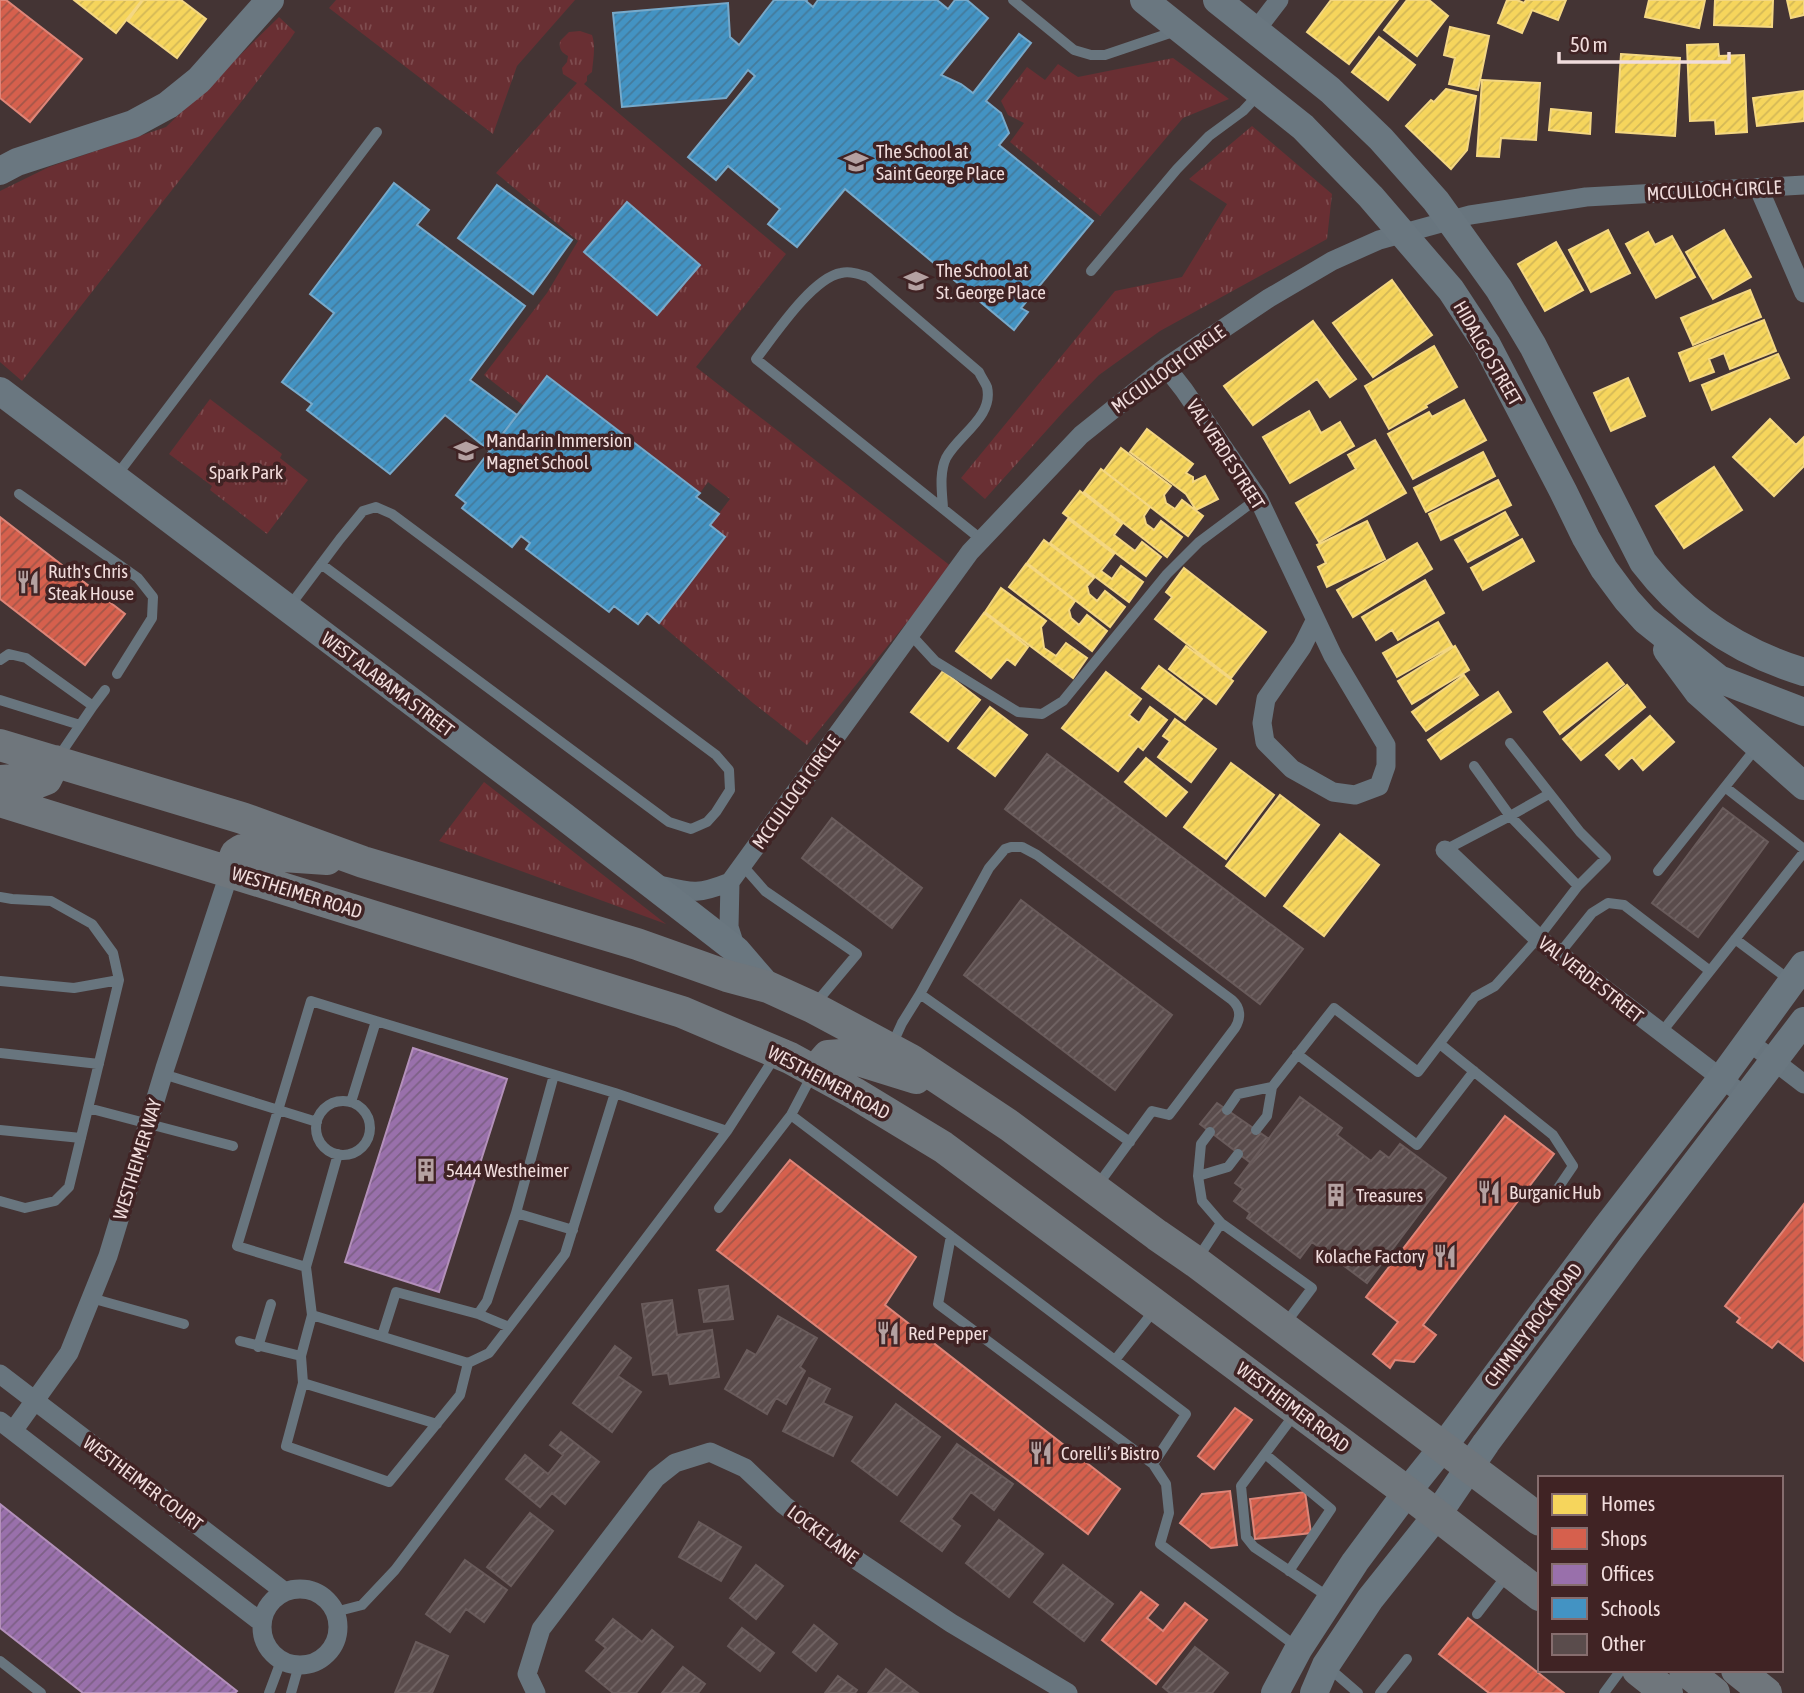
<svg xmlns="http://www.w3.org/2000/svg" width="1804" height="1693" viewBox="0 0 1804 1693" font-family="'Asap Condensed',sans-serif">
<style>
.grass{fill:url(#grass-tufts)}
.homes{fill:url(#homes-hatch);stroke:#f4d782;stroke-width:2}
.shops{fill:url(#shops-hatch);stroke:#de8578;stroke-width:2}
.offices{fill:url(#offices-hatch);stroke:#b390ba;stroke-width:2}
.schools{fill:url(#schools-hatch);stroke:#77a9ca;stroke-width:2}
.building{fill:url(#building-hatch);stroke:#695b5b;stroke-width:2}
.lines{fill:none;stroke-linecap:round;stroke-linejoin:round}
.lane{stroke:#68757e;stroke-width:10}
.street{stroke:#68757e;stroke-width:19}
.secondary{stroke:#6a7780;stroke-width:28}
.primary{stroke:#6f767c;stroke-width:32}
.labels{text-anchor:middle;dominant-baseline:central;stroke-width:7;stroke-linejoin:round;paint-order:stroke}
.poi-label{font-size:19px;fill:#f0dcdc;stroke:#402324;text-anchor:start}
.street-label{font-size:19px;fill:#f0dcdc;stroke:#402324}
.park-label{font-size:19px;fill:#f1dada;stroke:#402324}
</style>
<defs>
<pattern id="grass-tufts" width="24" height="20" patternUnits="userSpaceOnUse" patternTransform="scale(1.75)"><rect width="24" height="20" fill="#692f33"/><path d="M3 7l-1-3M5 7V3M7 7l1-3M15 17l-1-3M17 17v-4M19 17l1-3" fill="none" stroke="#7f4d50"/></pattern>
<pattern id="homes-hatch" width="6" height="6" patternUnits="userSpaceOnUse" patternTransform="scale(1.75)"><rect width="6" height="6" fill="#f6d55c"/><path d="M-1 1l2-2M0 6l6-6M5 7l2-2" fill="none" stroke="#d3b857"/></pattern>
<pattern id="shops-hatch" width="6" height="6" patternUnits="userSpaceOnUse" patternTransform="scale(1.75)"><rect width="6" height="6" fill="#d6604d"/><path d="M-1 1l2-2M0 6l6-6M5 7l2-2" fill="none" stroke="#a45649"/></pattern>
<pattern id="offices-hatch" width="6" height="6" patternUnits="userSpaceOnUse" patternTransform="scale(1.75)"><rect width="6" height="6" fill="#9970ab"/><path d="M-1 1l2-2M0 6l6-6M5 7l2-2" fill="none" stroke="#7d6086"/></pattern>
<pattern id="schools-hatch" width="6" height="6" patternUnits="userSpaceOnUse" patternTransform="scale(1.75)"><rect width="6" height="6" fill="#4393c3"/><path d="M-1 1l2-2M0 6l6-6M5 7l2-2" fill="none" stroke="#447b9c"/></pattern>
<pattern id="building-hatch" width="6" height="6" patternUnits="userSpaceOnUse" patternTransform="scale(1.75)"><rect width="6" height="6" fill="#5a4c4c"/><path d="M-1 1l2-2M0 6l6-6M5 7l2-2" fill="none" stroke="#726565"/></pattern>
</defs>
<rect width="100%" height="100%" fill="#443434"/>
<path class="grass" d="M336 0H575L517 66 493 134 329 8Z
M279 17 295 32 289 41 22 381 0 362V191L49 167 166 127Z
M580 31 592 35C596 46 593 60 592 72L587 76V81L584 84 786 254 696 367 952 567 807 745 753 703 659 623 725 537 710 525 730 499 708 482 700 493 548 376 524 406 484 375 547 293 578 241 496 173 577 83 563 74 562 68 567 62 568 56C561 52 559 49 560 41L569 32Z
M1173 58 1229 99 1183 118 1100 216 1010 142 1024 123 1008 115 1001 101 1027 67 1045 80 1058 64 1078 77Z
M1252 126 1332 194 1327 239 1160 331 1099 375 1064 411 985 499 961 478 1115 291 1182 277 1227 204 1189 179Z
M210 399 282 454 280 458 308 480 267 534 210 490 212 486 169 454Z
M484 782 666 924 439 841Z"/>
<path class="homes" d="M74 0H142L116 33Z
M143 0H181L206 19 177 58 128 21Z
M1331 0H1398L1349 64 1307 32Z
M1407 0H1429L1448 16 1417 56 1384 30Z
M1507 0H1517L1524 3 1526 0H1566L1558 20 1532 10 1522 33 1498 23Z
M1649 0H1705L1699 28 1645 17Z
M1715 0H1773L1772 27 1714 25Z
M1787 0H1804V15L1791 18Z
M1450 27 1489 36 1478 90 1449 84 1455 58 1444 55Z
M1379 37 1415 65 1388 100 1352 72Z
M1718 44 1719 56 1744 55 1747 132 1716 134 1715 120 1690 121 1687 45Z
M1621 54 1680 58 1675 136 1616 132Z
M1482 80 1540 83 1536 140 1501 138 1499 157 1477 156Z
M1446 89 1476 96 1467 150 1451 169 1406 126 1431 100 1434 102Z
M1804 91V121L1757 126 1753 98Z
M1551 109 1591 113 1590 134 1549 130Z
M1608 230 1630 273 1591 292 1569 250Z
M1724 230 1751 277 1713 299 1686 252Z
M1648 232 1655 245 1672 236 1695 277 1656 298 1626 244Z
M1556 242 1583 290 1545 311 1518 264Z
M1392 280 1432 335 1373 377 1333 323Z
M1750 290 1761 317 1693 345 1681 318Z
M1764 320 1776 351 1730 369 1724 353 1709 359 1714 372 1690 381 1679 353Z
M1313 321 1356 379 1330 397 1317 379 1253 425 1224 386Z
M1434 346 1457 387 1426 405 1427 407 1389 429 1365 386Z
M1778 354 1789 378 1712 410 1702 385Z
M1628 378 1645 416 1611 431 1594 393Z
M1464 400 1486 440 1413 479 1388 434 1429 412 1432 417Z
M1309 411 1321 433 1340 422 1354 446 1290 483 1263 437Z
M1770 419 1796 445 1804 437V466L1774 496 1733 457Z
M1147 429 1193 464 1186 473 1193 477V482L1205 476 1218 499 1196 510 1186 494 1130 452Z
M1375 440 1406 493 1319 542 1296 503 1356 469 1348 455Z
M1121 448 1171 486 1164 495 1166 503 1175 509 1182 500 1203 516 1188 536 1104 471Z
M1483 452 1495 476 1426 512 1414 488Z
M1714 467 1742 510 1684 548 1656 506Z
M1101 469 1150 507 1144 516 1146 524 1154 530 1161 521 1182 537 1167 557 1084 492Z
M1498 480 1511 505 1441 540 1429 514Z
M1080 491 1122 524 1114 535 1135 551 1142 542 1161 557 1146 576 1063 513Z
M1505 512 1518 535 1468 562 1455 540Z
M1068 519 1114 554 1101 571 1112 579 1121 566 1143 582 1129 602 1050 543Z
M1367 521 1385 559 1327 587 1318 567 1326 563 1317 545Z
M1522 539 1534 561 1483 590 1471 568Z
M1044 540 1094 578 1087 586 1089 594 1097 601 1105 591 1125 607 1110 627 1027 563Z
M1417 543 1432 569 1353 617 1337 590Z
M1026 564 1075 601 1069 610 1071 618 1079 625 1087 615 1107 631 1092 651 1009 587Z
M1184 568 1266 632 1231 678 1155 619 1172 597 1166 592Z
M1425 580 1444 613 1398 640 1392 630 1376 640 1362 617Z
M1001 588 1046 621 1041 627 1044 648 1056 656 1066 643 1087 658 1073 678 985 612Z
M984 613 1028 647 1015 665 1007 659 991 678 956 651Z
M1438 622 1452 646 1397 677 1383 653Z
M1186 646 1233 681 1216 704 1169 669Z
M1455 646 1469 670 1412 704 1398 681Z
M1607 663 1624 684 1560 734 1544 712Z
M1159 666 1202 699 1185 720 1142 688Z
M943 671 980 700 948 741 911 712Z
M1106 672 1141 699 1129 715 1139 723 1150 707 1167 720 1143 750 1138 746 1118 771 1062 728Z
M1464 675 1478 695 1426 731 1412 712Z
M1627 685 1645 707 1581 760 1563 739Z
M1498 692 1511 712 1441 759 1428 740Z
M990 707 1027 735 995 776 958 748Z
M1650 716 1674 742 1643 770 1632 757 1619 769 1606 755Z
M1175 719 1216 749 1191 782 1158 757 1170 741 1163 736Z
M1146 758 1187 792 1166 816 1125 782Z
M1231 763 1274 795 1226 859 1184 827Z
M1280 795 1319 825 1265 896 1226 866Z
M1340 834 1379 865 1324 936 1284 906Z"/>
<path class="shops" d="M0 0H6L82 59 30 122 0 98Z
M0 517 125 614 85 665 0 599Z
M1505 1116 1554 1154 1423 1325 1436 1335 1414 1362 1395 1360 1390 1368 1373 1354 1398 1322 1366 1297Z
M790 1160 916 1257 885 1305 1120 1489 1088 1534 717 1250Z
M1804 1204V1361L1778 1341 1772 1348 1737 1322 1740 1318 1725 1306Z
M1235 1408 1252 1420 1214 1469 1198 1456Z
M1230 1491 1237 1545 1211 1548 1180 1523 1202 1494Z
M1305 1492 1311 1533 1255 1539 1250 1499Z
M1141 1592 1158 1605 1147 1618 1163 1631 1185 1603 1207 1620 1156 1684 1102 1640Z
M1468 1618 1564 1693H1489L1439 1654Z"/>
<path class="offices" d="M413 1048 507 1079 439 1292 345 1262Z
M0 1504 237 1691 235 1693H83L0 1628Z"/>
<path class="schools" d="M774 0H807L806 1 813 7 818 0H937L948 9 955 0H967L988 18 941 75 961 84 973 93 1019 34 1031 43 986 101 1001 113 1009 133 999 145 1093 221 1021 308 1028 312 1014 330 845 189 797 247 768 224 780 209 728 166 716 180 688 157 755 76 748 70 726 98 622 107 613 13 728 3 730 37 739 45Z
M394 183 429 210 417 225 525 306 470 380 517 415 490 451 445 415 390 474 307 410 312 404 282 382 334 313 310 294Z
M497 185 572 240 533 294 458 238Z
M627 202 700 265 657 315 584 252Z
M547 376 700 493 696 497 719 514 710 525 725 537 659 623 647 613 638 624 614 606 609 612 526 549 530 543 521 536 512 547 462 508 466 503 456 495Z"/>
<path class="building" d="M1047 754 1303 949 1260 1004 1005 809Z
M1723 808 1768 842 1698 937 1652 903Z
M832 818 922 888 892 928 802 858Z
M1021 900 1172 1015 1115 1090 964 975Z
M1300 1097 1342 1128 1337 1135 1371 1161 1380 1151 1389 1158 1400 1144 1446 1178 1367 1283 1312 1242 1300 1258 1247 1218 1250 1213 1234 1201 1243 1189 1235 1183Z
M1217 1103 1269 1139 1251 1163 1200 1124Z
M728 1286 733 1319 704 1322 699 1290Z
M672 1300 677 1335 712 1330 719 1377 670 1384 668 1373 653 1375 642 1304Z
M778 1316 817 1338 800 1367 805 1371 786 1404 776 1398 767 1414 725 1389 747 1350 756 1355Z
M615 1346 631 1358 618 1376 641 1392 612 1432 573 1403Z
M809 1378 830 1389 823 1403 852 1417 833 1456 783 1431Z
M896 1404 940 1437 897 1495 852 1461Z
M561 1432 599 1462 565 1504 552 1493 540 1507 506 1479 525 1455 548 1474 563 1455 550 1445Z
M957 1444 1013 1484 994 1510 971 1492 951 1519 960 1526 942 1551 901 1521Z
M530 1513 553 1531 511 1586 487 1567Z
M999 1520 1043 1554 1009 1597 966 1563Z
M699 1522 741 1547 721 1581 679 1557Z
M465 1560 507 1590 484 1622 466 1609 450 1632 426 1614Z
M756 1565 783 1586 756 1619 730 1598Z
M1063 1565 1113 1604 1084 1641 1034 1602Z
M613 1619 642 1642 652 1630 673 1647 636 1693H613L586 1671 606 1648 596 1640Z
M814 1625 837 1644 816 1671 793 1652Z
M742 1628 774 1653 760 1671 728 1646Z
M416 1642 448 1656 432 1693H395Z
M1195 1647 1228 1673 1212 1693H1170L1163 1687Z
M683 1667 705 1684 698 1693H662Z
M886 1669 918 1693H868Z
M838 1676 857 1690 855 1693H825Z"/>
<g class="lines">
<path class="lane" d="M1013 0 1074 50 1091 55H1105L1176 31
M1091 271 1177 169 1209 136 1243 111 1258 95
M117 475 377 132
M19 494 138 578 153 597 152 618 117 674
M943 508C942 492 939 473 946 458 958 435 994 417 987 387 985 382 981 377 979 372L868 277C859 274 850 271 841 273 812 278 774 336 756 359L982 540
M289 607 340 539 363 511 376 507 392 514 716 755 729 770 730 790 716 812 707 822 691 829 669 822 321 564
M911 635 935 661 1018 712 1042 714 1063 701 1167 574 1199 542 1258 498
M0 660 9 654 26 658 93 706 57 759
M0 700 80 725
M93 706 105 690
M1510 743 1580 832 1606 858 1578 886
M1725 787 1804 849
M1445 850 1510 816 1549 794
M743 866 765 891 857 954 815 1004
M1658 871 1756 748
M0 897 12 899 51 901 92 924 113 953 119 980 69 1187 55 1201 25 1208 0 1201
M1735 939 1791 981
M1559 954 1592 913 1608 903 1624 905 1710 971
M0 981 74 988 119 980
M920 994 1130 1142
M1661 1033 1804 852
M1440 1044 1553 1135 1573 1166 1556 1191
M892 1045 902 1023 920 994 989 868 1005 849 1011 847H1022L1037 855 1232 1000C1241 1008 1241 1018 1235 1028L1169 1115 1152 1111 1097 1186
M0 1053 99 1064
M1297 1054 1417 1145 1474 1071
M163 1074 317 1122
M615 1093 727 1131
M316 1128a27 27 0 1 1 54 0a27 27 0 1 1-54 0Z
M88 1108 233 1146
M1227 1110 1238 1094 1272 1087
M791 1115 1186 1414 1153 1464
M0 1130 81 1138
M1256 1130 1267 1116 1272 1087 1334 1008 1418 1072 1475 997 1495 986 1538 938 1578 886 1510 816 1474 766
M338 1154 306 1267 312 1315 301 1356 303 1383 286 1446 389 1482 460 1395 468 1363 489 1353 565 1254 615 1093 376 1021 351 1102
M1198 1176 1228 1167 1238 1154
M719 1208 791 1115 812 1075
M516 1213 573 1230
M1221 1223 1312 1288 1285 1324
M951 1236 938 1304 1153 1464 1166 1484 1169 1513 1160 1544 1297 1647
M1198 1258 1221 1223 1202 1201 1198 1176 1201 1144 1210 1132
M306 1267 237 1246 311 1001 376 1021
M91 1298 184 1324
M478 1314 487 1301 516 1213 554 1075
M312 1315 468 1363
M382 1336 396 1292 478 1314 509 1327
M240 1341 301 1356
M258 1347 271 1304
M1115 1360 1156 1308
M303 1383 437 1424
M1294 1415 1241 1486 1246 1537 1254 1547 1330 1598
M1265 1454 1331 1509 1289 1571
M335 1612 362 1605 395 1570 727 1131 776 1055
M1477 1614 1507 1575
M0 1661 41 1693
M1329 1668 1358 1693
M269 1693 281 1661
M291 1693 299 1665
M1380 1693 1407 1659
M1604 1693 1621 1670"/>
<path class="street" d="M1256 30 1279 0
M1759 189 1804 293
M1166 367 1184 390 1258 498 1333 656 1386 745V766L1379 786 1355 795 1333 792 1292 769 1265 742 1262 723 1266 699 1302 647 1315 621
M1445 850 1538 938 1747 1098
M730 882 729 927 736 949
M659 885C693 893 697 895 730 882L970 552 1081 435 1166 367 1269 298 1332 261 1379 240 1470 215 1586 197 1804 185
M1748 1041 1804 1084
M0 1374 285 1592
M0 1421 262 1623
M13 1431 69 1353 108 1256 165 1068 230 871
M262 1627a38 38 0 1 1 76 0a38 38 0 1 1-76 0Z
M536 1693 527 1674 541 1629 656 1478 675 1463 710 1452 745 1468 784 1505 858 1561 951 1623 1068 1693"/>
<path class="secondary" d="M1144 0 1303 127 1371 197 1451 290 1487 345 1563 491 1586 538 1604 569 1627 600 1645 620 1719 679 1804 712
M1217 0 1330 90 1381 139 1436 201 1499 289 1533 346 1643 562C1685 617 1738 652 1804 672
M0 171 17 162 133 124 168 105 199 80 270 0
M0 391 562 815 736 950 768 987
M1667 650 1698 692 1804 786
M1275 1693 1299 1648 1355 1562 1407 1492 1443 1447 1605 1229 1721 1079 1804 965
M1314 1693 1326 1665 1370 1599 1437 1515 1486 1443 1630 1249 1804 1021"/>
<path class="primary" d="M0 745 242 818 363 862 637 944 727 976 768 987 812 1007 911 1060 1010 1126 1157 1235 1196 1262 1540 1520
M0 781 14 780 33 784 46 779 55 761
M0 801 682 1012 790 1058 854 1093 943 1147 1407 1492 1540 1595
M230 871 236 854 242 850H250L268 855 327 859
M814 1072 828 1056 842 1055 916 1078
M1638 1670 1667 1693
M1685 1670 1714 1693
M1737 1670 1766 1693"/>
</g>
<defs>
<g id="school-bare" transform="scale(1.89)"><path d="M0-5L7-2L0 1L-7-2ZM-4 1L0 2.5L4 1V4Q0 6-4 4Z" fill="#b4a1a1" stroke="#402324" stroke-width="2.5" paint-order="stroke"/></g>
<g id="restaurant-bare" transform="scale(1.89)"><path d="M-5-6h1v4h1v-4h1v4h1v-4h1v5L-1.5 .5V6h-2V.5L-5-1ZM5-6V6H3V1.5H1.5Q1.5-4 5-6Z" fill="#b4a1a1" stroke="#402324" stroke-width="2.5" paint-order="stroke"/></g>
<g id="building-bare" transform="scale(1.89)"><path d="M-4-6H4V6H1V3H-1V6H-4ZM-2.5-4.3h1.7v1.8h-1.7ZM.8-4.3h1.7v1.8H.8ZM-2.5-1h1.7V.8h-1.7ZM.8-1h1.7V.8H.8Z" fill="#b4a1a1" stroke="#402324" stroke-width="2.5" paint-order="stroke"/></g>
</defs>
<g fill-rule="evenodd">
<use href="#school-bare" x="856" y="162"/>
<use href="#school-bare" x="916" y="281"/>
<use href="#school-bare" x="466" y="451"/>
<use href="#restaurant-bare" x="28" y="582"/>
<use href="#building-bare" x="426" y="1170"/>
<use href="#restaurant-bare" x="1489" y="1192"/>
<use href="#building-bare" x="1336" y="1195"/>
<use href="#restaurant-bare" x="1445" y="1256"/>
<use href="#restaurant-bare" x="888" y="1333"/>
<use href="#restaurant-bare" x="1041" y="1453"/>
</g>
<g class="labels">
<g class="poi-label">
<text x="876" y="151">The School at<tspan x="876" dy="22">Saint George Place</tspan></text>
<text x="936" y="270">The School at<tspan x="936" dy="22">St. George Place</tspan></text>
<text x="486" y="440">Mandarin Immersion<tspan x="486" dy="22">Magnet School</tspan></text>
<text x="48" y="571">Ruth's Chris<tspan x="48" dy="22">Steak House</tspan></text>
<text x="446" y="1170">5444 Westheimer</text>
<text x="1509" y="1192">Burganic Hub</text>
<text x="1356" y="1195">Treasures</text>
<text x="1425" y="1256" text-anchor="end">Kolache Factory</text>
<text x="908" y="1333">Red Pepper</text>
<text x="1061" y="1453">Corelli’s Bistro</text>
</g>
<g class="street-label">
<text transform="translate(1714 190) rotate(-3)">MCCULLOCH CIRCLE</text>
<text transform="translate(1488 353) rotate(60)">HIDALGO STREET</text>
<text transform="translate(1168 369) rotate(-36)">MCCULLOCH CIRCLE</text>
<text transform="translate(1226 454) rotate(57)">VAL VERDE STREET</text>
<text transform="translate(388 684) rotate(37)">WEST ALABAMA STREET</text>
<text transform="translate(796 792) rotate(-54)">MCCULLOCH CIRCLE</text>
<text transform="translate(297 892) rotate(17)">WESTHEIMER ROAD</text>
<text transform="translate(1591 979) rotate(38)">VAL VERDE STREET</text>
<text transform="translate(829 1082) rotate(28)">WESTHEIMER ROAD</text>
<text transform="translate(137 1159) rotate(-73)">WESTHEIMER WAY</text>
<text transform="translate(1533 1325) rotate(-53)">CHIMNEY ROCK ROAD</text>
<text transform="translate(1293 1407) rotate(37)">WESTHEIMER ROAD</text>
<text transform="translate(143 1483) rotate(37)">WESTHEIMER COURT</text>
<text transform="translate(823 1534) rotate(37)">LOCKE LANE</text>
</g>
<g class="park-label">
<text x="246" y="472">Spark Park</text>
</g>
</g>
<rect x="1538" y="1476" width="245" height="196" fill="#402324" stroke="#866d6e" stroke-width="2"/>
<rect x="1552" y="1494" width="35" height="21" fill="#f6d55c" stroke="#866d6e" stroke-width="2"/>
<text x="1601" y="1511" font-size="21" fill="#f0dcdc">Homes</text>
<rect x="1552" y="1528" width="35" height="21" fill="#d6604d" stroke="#866d6e" stroke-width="2"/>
<text x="1601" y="1546" font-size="21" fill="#f0dcdc">Shops</text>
<rect x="1552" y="1564" width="35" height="21" fill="#9970ab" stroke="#866d6e" stroke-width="2"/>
<text x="1601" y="1581" font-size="21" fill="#f0dcdc">Offices</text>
<rect x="1552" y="1598" width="35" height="21" fill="#4393c3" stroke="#866d6e" stroke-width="2"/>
<text x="1601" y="1616" font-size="21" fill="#f0dcdc">Schools</text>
<rect x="1552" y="1634" width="35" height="21" fill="#5a4c4c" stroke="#866d6e" stroke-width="2"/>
<text x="1601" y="1651" font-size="21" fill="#f0dcdc">Other</text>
<path d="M1559 52v10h170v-10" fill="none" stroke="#f0dcdc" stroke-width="3.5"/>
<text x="1570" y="52" font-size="21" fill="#f0dcdc" stroke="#402324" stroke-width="5" paint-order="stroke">50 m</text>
</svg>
